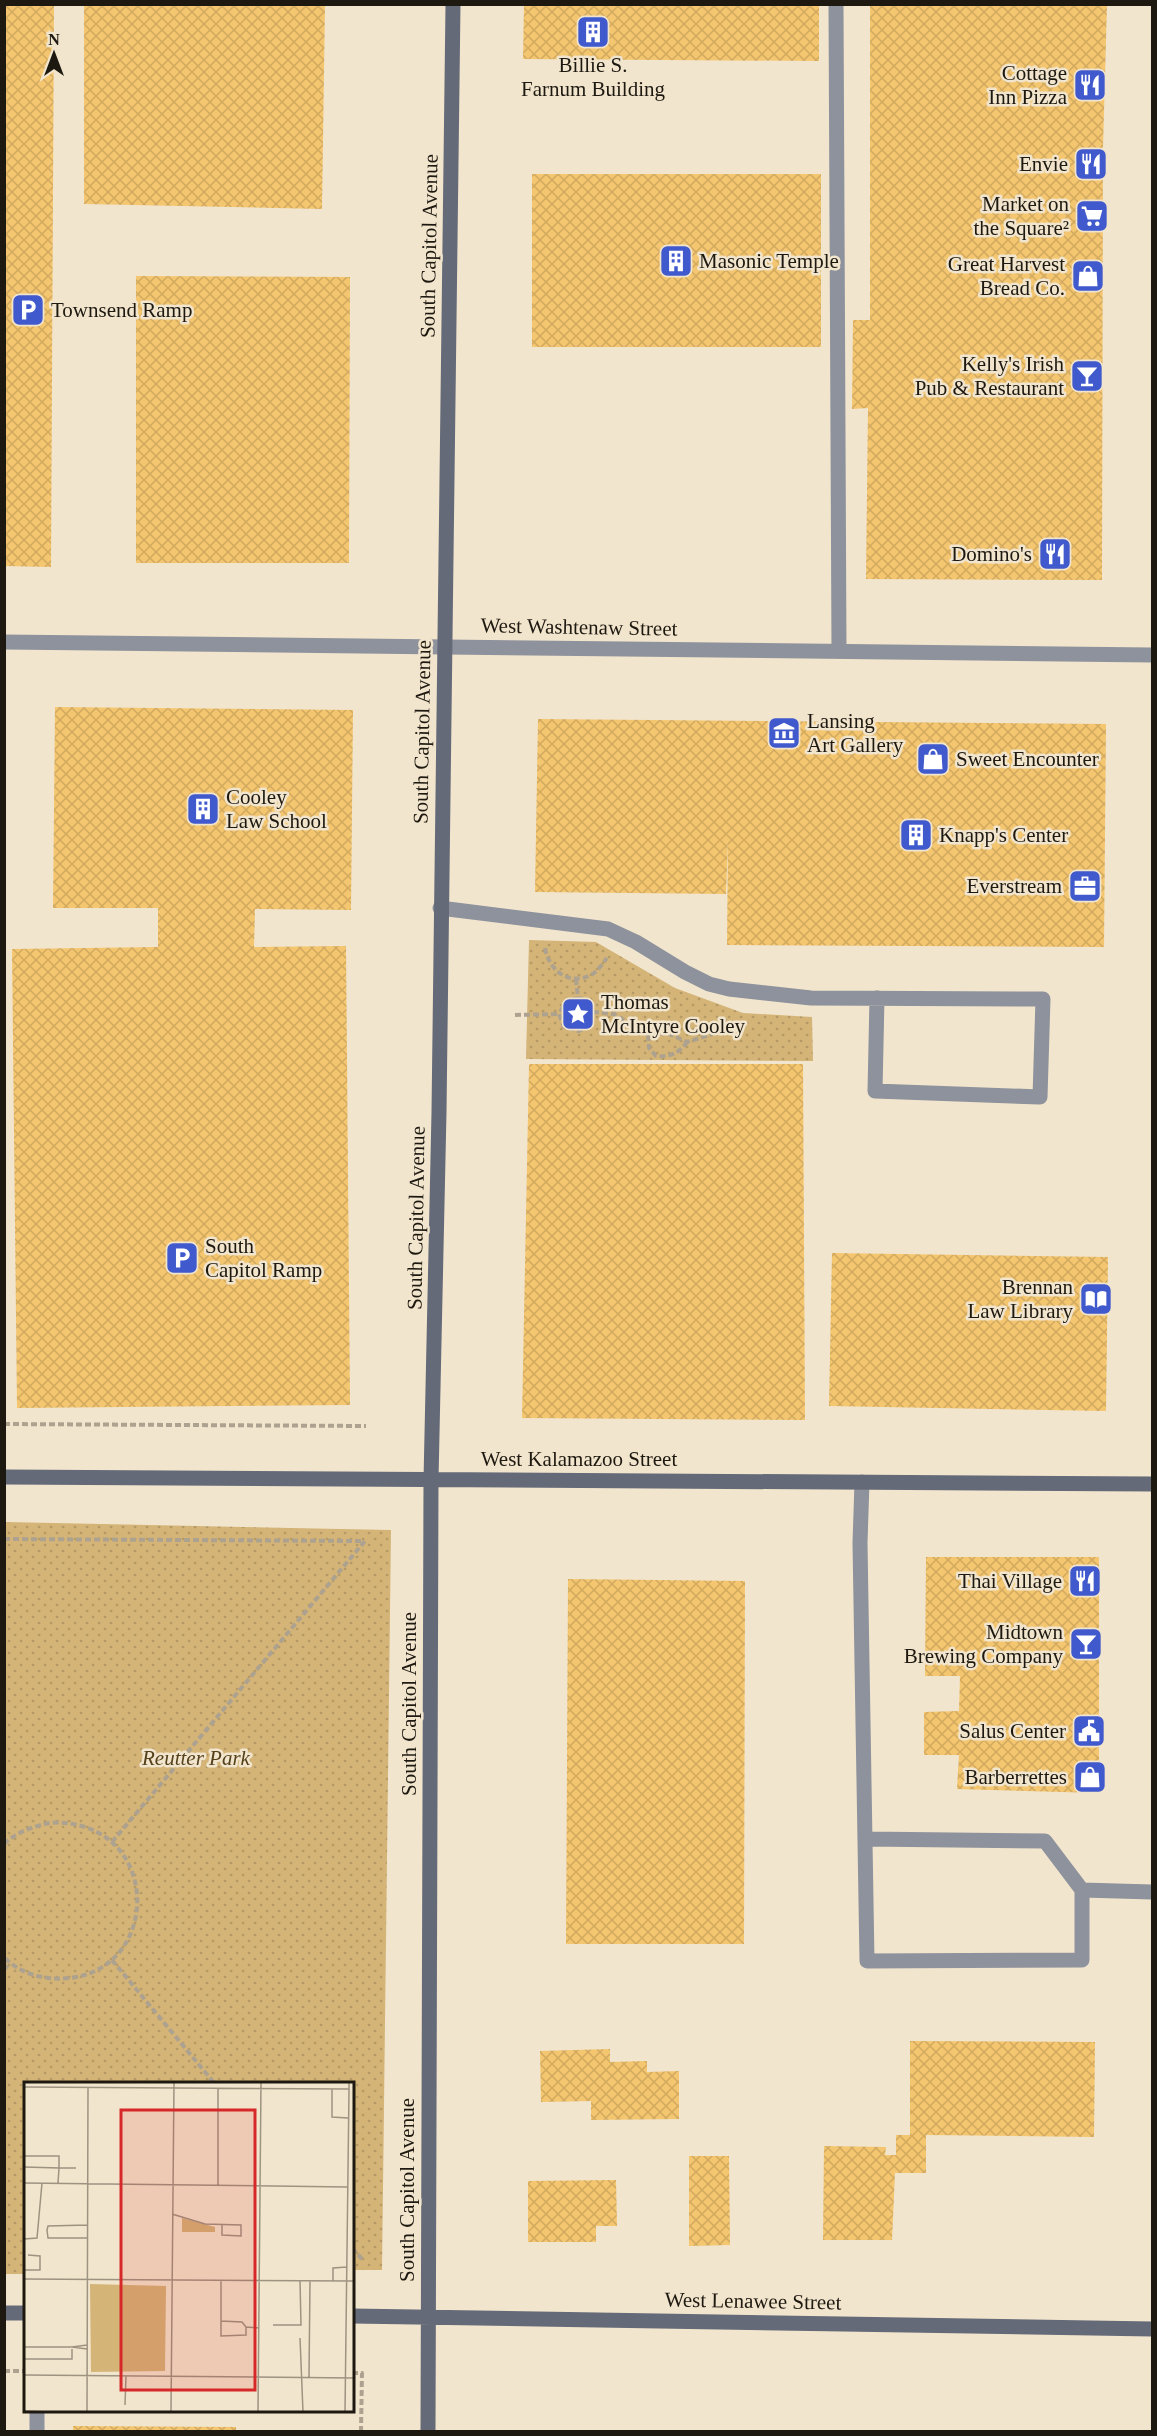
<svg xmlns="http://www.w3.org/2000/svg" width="1157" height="2436" viewBox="0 0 1157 2436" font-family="'Times New Roman',serif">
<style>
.park{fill:url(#park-dots)}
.building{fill:url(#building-cross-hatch)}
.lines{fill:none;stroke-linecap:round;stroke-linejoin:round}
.path{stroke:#ada28f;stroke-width:4;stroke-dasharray:6 3;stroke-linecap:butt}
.lane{stroke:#8e929c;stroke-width:15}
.street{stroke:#8e929c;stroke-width:15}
.secondary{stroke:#656a78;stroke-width:15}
.labels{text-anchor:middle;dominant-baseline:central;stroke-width:5;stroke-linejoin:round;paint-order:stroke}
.poi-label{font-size:21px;fill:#1d1810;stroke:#f2e5cd;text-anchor:end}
.street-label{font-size:21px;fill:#1d1810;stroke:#f2e5cd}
.park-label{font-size:21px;font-style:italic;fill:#55421d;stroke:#f2e5cd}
.inset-road{fill:none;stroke:#9d9381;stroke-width:1.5}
.view{fill:#d62828;fill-opacity:0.15;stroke:#d62828;stroke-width:3}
.inset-edge{fill:none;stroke:#1d1810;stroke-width:3}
</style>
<defs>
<pattern id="park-dots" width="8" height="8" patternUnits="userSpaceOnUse" patternTransform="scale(1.5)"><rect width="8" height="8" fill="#d4b477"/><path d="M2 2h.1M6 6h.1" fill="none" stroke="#b69a66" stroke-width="1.8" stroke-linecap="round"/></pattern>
<pattern id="building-cross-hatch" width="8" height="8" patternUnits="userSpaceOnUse" patternTransform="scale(1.5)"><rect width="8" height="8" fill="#f4c66f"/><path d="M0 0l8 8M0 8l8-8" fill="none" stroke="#d1a95f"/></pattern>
</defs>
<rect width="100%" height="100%" fill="#f2e5cd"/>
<path class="park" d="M529 940 596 942 675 988 743 1013 812 1017 813 1061 526 1059Z
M5 1522 391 1530 382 2270H353L352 2084H26L25 2274H5Z"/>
<path class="building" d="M4 4H54L51 567 4 566Z
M84 4H325L322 209 84 204Z
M524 4H819V61L523 59Z
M870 4H1107L1103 148 1102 580 866 579 868 408 852 409 853 320H870Z
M532 174H821V347H532Z
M136 276 350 277 349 563H136Z
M55 707 353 710 351 910 255 909 254 947 346 946 350 1405 17 1408 12 949 158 947V908H53Z
M538 719 1106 724 1104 947 727 945 728 839 726 894 535 892Z
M529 1064H803L805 1420 522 1418Z
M832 1253 1108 1257 1106 1411 829 1406Z
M926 1557H1099V1793L957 1789 959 1755H924V1712L959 1711 960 1676H925Z
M568 1579 745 1581 744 1944H566Z
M910 2041 1095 2042 1094 2137 926 2135V2173H895L892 2240H823L824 2146 886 2147 885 2155H896V2135H910Z
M610 2049V2062L647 2061V2072L679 2071V2119L591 2120V2101L541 2102 540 2051Z
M689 2156H729L730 2245 689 2246Z
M616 2180 617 2226H596V2242H528V2181Z
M73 2426 236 2427V2432H73Z"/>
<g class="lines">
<path class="path" d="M545 948C549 970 568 986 591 975 597 972 603 963 607 958
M576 979 578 998
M578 998 589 1001 593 1012 589 1026 579 1031 564 1027 559 1014 566 1001Z
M593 1012 614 1014 648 1035 667 1033 687 1042 710 1035 723 1026 725 1017
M515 1015 559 1014
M648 1035 649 1048 656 1056C671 1057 679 1053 687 1042
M4 1424 366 1426
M4 1539 364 1541
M112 1842 365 1541
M4 1844C15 1833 30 1828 44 1824 58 1821 72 1823 85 1827 159 1851 153 1963 76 1977 51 1982 22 1976 4 1957
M112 1960 215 2084
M4 1970 10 1963
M352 2248 363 2260
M4 2371H26
M352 2373H362L361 2432"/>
<path class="lane" d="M836 4 839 651
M440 908 608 929 636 942 685 972 709 984 729 989 811 998 1043 999 1040 1097 875 1091 877 998
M862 1482 860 1543 867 1961 1082 1960V1890
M867 1839 1045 1841 1082 1890 1152 1892
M37 2432V2410"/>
<path class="street" d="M4 642 1152 655"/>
<path class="secondary" d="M4 1477 1152 1484
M4 2313H26
M352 2316 1152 2329
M428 2432 431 1480 439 1112 453 4"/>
</g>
<defs>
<g id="building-square" transform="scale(1.725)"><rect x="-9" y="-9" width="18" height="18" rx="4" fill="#4059cc" stroke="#f2e5cd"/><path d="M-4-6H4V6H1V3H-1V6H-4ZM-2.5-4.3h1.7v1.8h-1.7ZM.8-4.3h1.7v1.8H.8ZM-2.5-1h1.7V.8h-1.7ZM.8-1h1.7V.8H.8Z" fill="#fff"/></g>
<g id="restaurant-square" transform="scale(1.725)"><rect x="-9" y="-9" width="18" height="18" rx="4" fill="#4059cc" stroke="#f2e5cd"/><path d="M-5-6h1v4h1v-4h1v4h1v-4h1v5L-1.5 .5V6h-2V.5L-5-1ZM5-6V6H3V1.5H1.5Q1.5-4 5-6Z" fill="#fff"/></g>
<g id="supermarket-square" transform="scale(1.725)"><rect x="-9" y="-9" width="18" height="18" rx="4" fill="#4059cc" stroke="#f2e5cd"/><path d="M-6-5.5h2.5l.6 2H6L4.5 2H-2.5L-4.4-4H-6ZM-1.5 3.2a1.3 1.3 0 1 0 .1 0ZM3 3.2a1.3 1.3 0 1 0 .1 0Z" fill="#fff"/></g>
<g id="shop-square" transform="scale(1.725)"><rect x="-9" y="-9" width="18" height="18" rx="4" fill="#4059cc" stroke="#f2e5cd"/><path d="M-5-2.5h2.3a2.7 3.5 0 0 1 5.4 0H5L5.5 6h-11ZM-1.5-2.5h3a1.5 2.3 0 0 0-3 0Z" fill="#fff"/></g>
<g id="parking-square" transform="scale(1.725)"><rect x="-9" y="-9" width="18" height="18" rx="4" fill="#4059cc" stroke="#f2e5cd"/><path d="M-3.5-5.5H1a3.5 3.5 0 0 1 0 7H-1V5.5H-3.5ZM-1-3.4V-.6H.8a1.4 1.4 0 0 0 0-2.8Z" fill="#fff"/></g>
<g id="bar-square" transform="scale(1.725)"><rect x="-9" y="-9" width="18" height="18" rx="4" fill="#4059cc" stroke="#f2e5cd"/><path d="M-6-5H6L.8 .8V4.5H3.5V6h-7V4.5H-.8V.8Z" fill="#fff"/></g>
<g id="museum-square" transform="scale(1.725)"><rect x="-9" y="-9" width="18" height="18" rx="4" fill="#4059cc" stroke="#f2e5cd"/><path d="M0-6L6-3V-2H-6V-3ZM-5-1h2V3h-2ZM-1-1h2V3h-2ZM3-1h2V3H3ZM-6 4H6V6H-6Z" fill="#fff"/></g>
<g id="office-square" transform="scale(1.725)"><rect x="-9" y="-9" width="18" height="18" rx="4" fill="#4059cc" stroke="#f2e5cd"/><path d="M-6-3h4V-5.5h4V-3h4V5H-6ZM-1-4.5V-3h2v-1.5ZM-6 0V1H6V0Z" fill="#fff"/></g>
<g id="sight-square" transform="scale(1.725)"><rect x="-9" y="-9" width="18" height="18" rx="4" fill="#4059cc" stroke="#f2e5cd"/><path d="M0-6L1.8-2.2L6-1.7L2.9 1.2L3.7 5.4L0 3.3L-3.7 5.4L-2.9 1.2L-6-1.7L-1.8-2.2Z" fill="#fff"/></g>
<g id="library-square" transform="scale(1.725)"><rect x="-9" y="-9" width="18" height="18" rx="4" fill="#4059cc" stroke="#f2e5cd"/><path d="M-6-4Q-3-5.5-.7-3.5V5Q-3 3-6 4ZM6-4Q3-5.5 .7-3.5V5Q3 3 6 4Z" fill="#fff"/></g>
<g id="civic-square" transform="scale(1.725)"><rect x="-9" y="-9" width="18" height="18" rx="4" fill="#4059cc" stroke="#f2e5cd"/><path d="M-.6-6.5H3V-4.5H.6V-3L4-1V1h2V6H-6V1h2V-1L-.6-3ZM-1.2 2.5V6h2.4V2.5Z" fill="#fff"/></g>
</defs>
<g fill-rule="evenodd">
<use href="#building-square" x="593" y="32"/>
<use href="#restaurant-square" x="1090" y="85"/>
<use href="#restaurant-square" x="1091" y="164"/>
<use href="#supermarket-square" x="1092" y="216"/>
<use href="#building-square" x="676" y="261"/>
<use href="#shop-square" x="1088" y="276"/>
<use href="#parking-square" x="28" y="310"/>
<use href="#bar-square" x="1087" y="376"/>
<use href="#restaurant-square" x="1055" y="554"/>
<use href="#museum-square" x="784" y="733"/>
<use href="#shop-square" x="933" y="759"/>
<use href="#building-square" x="203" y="809"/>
<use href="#building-square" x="916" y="835"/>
<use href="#office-square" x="1085" y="886"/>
<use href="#sight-square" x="578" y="1014"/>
<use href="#parking-square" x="182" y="1258"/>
<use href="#library-square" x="1096" y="1299"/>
<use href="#restaurant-square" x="1085" y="1581"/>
<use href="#bar-square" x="1086" y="1644"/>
<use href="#civic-square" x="1089" y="1731"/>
<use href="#shop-square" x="1090" y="1777"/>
</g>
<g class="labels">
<g class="poi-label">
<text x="593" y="65" text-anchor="middle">Billie S.<tspan x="593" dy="24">Farnum Building</tspan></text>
<text x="1067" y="73">Cottage<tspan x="1067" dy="24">Inn Pizza</tspan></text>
<text x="1068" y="164">Envie</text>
<text x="1069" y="204">Market on<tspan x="1069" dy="24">the Square²</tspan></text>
<text x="699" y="261" text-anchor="start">Masonic Temple</text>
<text x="1065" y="264">Great Harvest<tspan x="1065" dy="24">Bread Co.</tspan></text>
<text x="51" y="310" text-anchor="start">Townsend Ramp</text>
<text x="1064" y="364">Kelly's Irish<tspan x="1064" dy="24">Pub &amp; Restaurant</tspan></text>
<text x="1032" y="554">Domino's</text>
<text x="807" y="721" text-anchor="start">Lansing<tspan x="807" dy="24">Art Gallery</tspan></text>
<text x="956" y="759" text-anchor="start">Sweet Encounter</text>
<text x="226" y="797" text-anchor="start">Cooley<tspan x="226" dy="24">Law School</tspan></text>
<text x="939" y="835" text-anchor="start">Knapp's Center</text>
<text x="1062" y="886">Everstream</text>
<text x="601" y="1002" text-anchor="start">Thomas<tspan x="601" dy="24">McIntyre Cooley</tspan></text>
<text x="205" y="1246" text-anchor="start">South<tspan x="205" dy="24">Capitol Ramp</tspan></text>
<text x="1073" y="1287">Brennan<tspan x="1073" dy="24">Law Library</tspan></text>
<text x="1062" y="1581">Thai Village</text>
<text x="1063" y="1632">Midtown<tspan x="1063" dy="24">Brewing Company</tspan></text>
<text x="1066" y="1731">Salus Center</text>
<text x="1067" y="1777">Barberrettes</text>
</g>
<g class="street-label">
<text transform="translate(429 246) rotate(-89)">South Capitol Avenue</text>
<text transform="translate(579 627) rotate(1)">West Washtenaw Street</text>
<text transform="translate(422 732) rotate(-89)">South Capitol Avenue</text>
<text transform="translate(416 1218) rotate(-89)">South Capitol Avenue</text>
<text x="579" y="1459">West Kalamazoo Street</text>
<text transform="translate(409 1704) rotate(-90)">South Capitol Avenue</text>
<text transform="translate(407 2190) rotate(-90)">South Capitol Avenue</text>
<text transform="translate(753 2301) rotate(1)">West Lenawee Street</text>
</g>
<g class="park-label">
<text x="196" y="1758">Reutter Park</text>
</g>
</g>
<g transform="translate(24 2082)">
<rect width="330" height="330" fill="#f2e5cd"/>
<path d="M158 136 191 145V150H158ZM66 202 142 204 141 289 67 290Z" fill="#d4b477"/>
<path class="inset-road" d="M0 5 325 7V0M194 7V103M308 7V35L324 36M0 74H35V86H52M0 85 35 86 34 101M0 101 324 105M148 132 181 142 217 143V154L198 153V143M63 156H24L23 148 24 144 63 143M0 157 13 156 18 101M0 188H16V174L4 173M0 197 330 199M197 198V254L222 253V245M309 199V186L323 185M197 239 218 240 222 245 235 246M249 243H277L276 199M276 256 279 330M63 263 48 265 63 267M0 265H48M0 277H48V267M0 293 330 296M285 295 286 199M101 323 102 294M0 329 25 330M63 330 64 6M147 330 150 0M234 330 237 0M321 330 325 7"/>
<path class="view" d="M97 28H231V308H97Z"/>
<rect width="330" height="330" class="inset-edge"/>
</g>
<rect width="1157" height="2436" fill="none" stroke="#1d1810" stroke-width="12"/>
<g transform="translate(54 54)" stroke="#f2e5cd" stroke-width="4.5" paint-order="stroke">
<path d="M0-4.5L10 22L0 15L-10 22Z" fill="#1d1810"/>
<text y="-9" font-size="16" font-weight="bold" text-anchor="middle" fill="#1d1810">N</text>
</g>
</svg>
